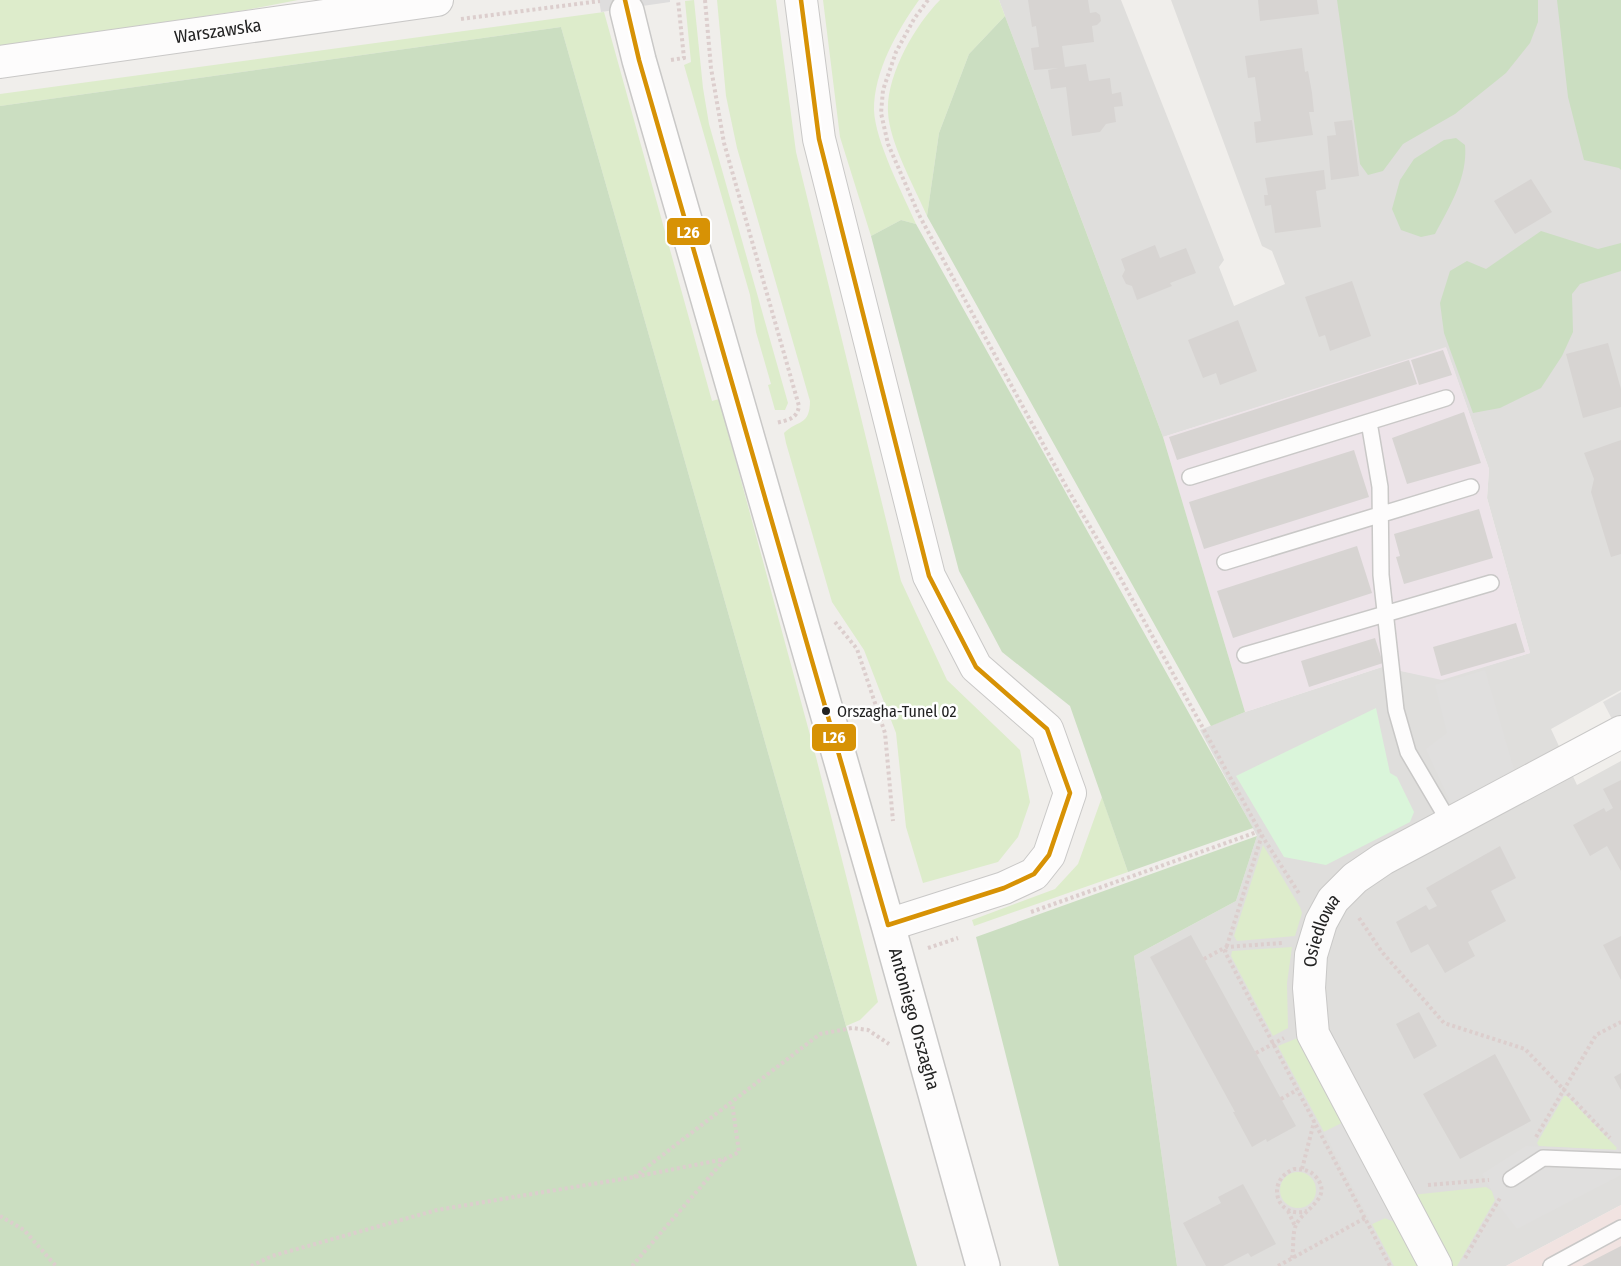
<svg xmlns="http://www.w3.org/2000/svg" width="1621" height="1266" viewBox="0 0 1621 1266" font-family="'Fira Sans Condensed',sans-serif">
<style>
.residential{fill:#dfdedc}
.commercial{fill:#f1e3e1}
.industrial{fill:#ede4e9}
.grass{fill:#ddeccb}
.forest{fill:#cbdec1}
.park{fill:#daf5da}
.parking{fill:#e0dfde}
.pier{fill:#dedddd}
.building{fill:#d7d4d2}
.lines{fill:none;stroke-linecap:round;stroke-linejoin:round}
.service-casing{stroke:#c9c8c7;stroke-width:18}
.minor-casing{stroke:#c9c8c7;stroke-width:34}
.tertiary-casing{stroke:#c9c8c7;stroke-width:36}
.path{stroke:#dccecd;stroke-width:4;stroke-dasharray:3 3;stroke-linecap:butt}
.service{stroke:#fdfcfc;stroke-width:15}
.minor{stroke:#fdfcfc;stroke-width:32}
.tertiary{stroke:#fdfcfc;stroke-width:33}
.bus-1-casing{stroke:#fff;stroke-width:9}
.bus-1{stroke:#d79205;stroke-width:4.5}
.bus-dot{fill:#222;stroke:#fff;stroke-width:2}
.labels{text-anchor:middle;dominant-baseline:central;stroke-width:5;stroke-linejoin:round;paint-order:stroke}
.bus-label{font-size:16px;fill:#222;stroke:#fff;text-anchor:start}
.street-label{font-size:18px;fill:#222;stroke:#fff}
.line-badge{stroke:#fff;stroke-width:2}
.badge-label{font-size:16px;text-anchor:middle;font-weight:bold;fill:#fff}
</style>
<rect width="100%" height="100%" fill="#f0eeeb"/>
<path class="residential" d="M999 0H1121L1224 260 1219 267 1234 306 1285 284 1272 251 1262 246 1171 0H1621V690L1551 729 1577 785 1621 761V1205L1506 1266H1177L1134 956 1236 901 1257 836 1200 730 1245 712 1382 667 1442 679 1530 653 1487 498 1489 469 1446 348 1163 437Z"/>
<path class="commercial" d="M1621 1205V1266H1506Z"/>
<path class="industrial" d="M1446 347 1489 469 1487 498 1530 653 1442 680 1382 667 1245 712 1163 437Z"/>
<path class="grass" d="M0 0H298L246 10 0 46Z
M694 0 703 88 709 124 788 403 785 410H775L768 385 771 384 756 332 750 295 684 65 691 62 685 1Z
M717 0H776L796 152 901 581 947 680 1020 750 1030 802 1018 837 998 862 923 883 906 827 896 733 864 650 832 602 786 443 784 433C797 420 810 426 810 401L737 148 726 96Z
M823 0H919C897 31 874 71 874 110 875 141 903 194 916 224L901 220 871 236 840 137Z
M940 0H999L1005 16 969 54 939 133 927 216C915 188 889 142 888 112 886 76 915 25 940 0Z
M604 12 712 401 719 399 816 757 878 1002 860 1020 846 1026 561 27 0 106V94Z
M1102 797 1128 872 974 926 972 920 1055 889 1078 864Z
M1263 845 1300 907 1302 913 1295 936 1237 941 1234 936Z
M1292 947 1287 983 1288 1028 1273 1036 1231 956 1232 951Z
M1300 1037 1344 1122 1324 1132 1278 1046Z
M1564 1096H1567L1617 1148 1616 1150 1539 1146 1537 1143Z
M1280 1190a18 18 0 1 1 36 0a18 18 0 1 1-36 0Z
M1486 1187 1492 1191 1495 1200 1457 1266H1451L1412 1195Z
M1385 1218 1397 1223 1420 1266H1394L1372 1224Z"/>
<path class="forest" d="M1337 0H1538V22L1530 43 1506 73 1455 114 1403 144 1383 171 1368 175 1360 164Z
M1557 0H1621V170L1619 168 1584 160 1568 97Z
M1005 16 1163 437 1245 712 1211 726 927 216 939 133 969 54Z
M561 27 846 1026 917 1266H0V106Z
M1456 138 1465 145C1468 177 1450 206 1435 234L1421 237 1401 230 1392 209 1400 180 1414 159 1444 140Z
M901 220 916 224 1253 828 1128 872 1070 706 1002 652 959 571 871 236Z
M1541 231 1598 249 1621 243V271L1580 284 1572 294 1573 332 1562 356 1541 388 1500 408 1473 413 1444 333 1440 303 1450 271 1467 261 1486 269Z
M1257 836 1236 901 1134 956 1177 1266H1059L976 937Z"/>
<path class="park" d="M1376 708 1390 773 1397 777 1414 812 1410 822 1326 865 1284 857 1236 776Z"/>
<path class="parking" d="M1485 670 1515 773 1453 808 1426 749 1447 733 1435 685Z
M1621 692V716L1613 721 1603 702Z
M1344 1122 1397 1223 1385 1218 1372 1224 1324 1132Z
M1526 1146 1616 1150 1617 1148 1621 1154V1175L1517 1229 1495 1200 1492 1191 1482 1174Z"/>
<path class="pier" d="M599 0H670V2L601 12Z"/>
<path class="building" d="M1028 0H1088L1090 13 1096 12 1100 15 1101 21 1097 25 1092 26 1094 42 1062 46 1065 67 1086 64 1089 81 1110 78 1112 94 1121 92 1123 106 1114 107 1116 122 1106 124 1100 132 1072 136 1066 87 1051 89 1048 70 1058 68 1034 70 1031 48 1039 47 1036 26 1032 27Z
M1258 0H1317L1319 14 1260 21Z
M1302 48 1305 72 1308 71 1312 93 1314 112H1309L1313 135 1256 143 1254 122 1261 121 1255 77 1248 78 1245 56Z
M1352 120 1359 176 1331 180 1327 136 1336 135 1334 122Z
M1324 170 1326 189 1316 191 1321 227 1275 233 1271 205 1265 206 1264 195H1268L1265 178Z
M1531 179 1552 212 1515 234 1494 201Z
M1155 245 1160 258 1186 248 1196 273 1170 283 1172 286 1137 300 1132 286 1126 284 1122 276 1125 270 1121 259Z
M1352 281 1371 336 1330 351 1325 335 1319 337 1305 297Z
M1238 320 1257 371 1220 385 1216 373 1203 378 1188 340Z
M1608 343 1621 389V407L1583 418 1566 354Z
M1443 350 1452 375 1419 385 1411 360Z
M1409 360 1417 384 1177 460 1169 437Z
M1464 412 1481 463 1407 484 1392 438Z
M1621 440V554L1611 557 1591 492 1594 479 1584 453Z
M1354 450 1369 497 1204 549 1189 502Z
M1479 509 1493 558 1404 584 1396 557 1400 556 1394 534Z
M1357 546 1372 593 1233 638 1217 591Z
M1516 623 1525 652 1441 676 1433 647Z
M1375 638 1383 663 1309 687 1301 661Z
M1621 780V871L1607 846 1590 856 1573 825 1604 808 1606 812 1613 808 1603 789Z
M1500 846 1516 878 1491 891 1506 921 1468 942 1475 956 1445 973 1428 944 1411 953 1396 922 1426 905 1429 910 1437 906 1426 888Z
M1191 935 1296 1126 1267 1142 1266 1139 1252 1147 1233 1112H1235L1150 957Z
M1621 936V980L1603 945Z
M1419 1012 1437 1046 1414 1059 1396 1024Z
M1495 1054 1531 1121 1460 1159 1423 1094Z
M1621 1073V1090L1614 1077Z
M1243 1184 1276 1244 1251 1257 1248 1253 1223 1266H1206L1183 1223 1221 1203 1218 1197Z
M1621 1246V1266H1582Z"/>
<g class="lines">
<g class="service-casing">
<path id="service" d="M1369 422 1380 487 1381 575 1396 710 1408 752 1451 825
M1190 477 1446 398
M1225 562 1471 487
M1245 655 1491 583
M1511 1179 1543 1158 1621 1161
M1551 1266 1621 1228"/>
</g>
<g class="minor-casing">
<g id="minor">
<path d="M801 0 819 139 929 576 976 667 1047 729 1070 793 1049 855 1034 874 1004 888 888 925"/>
<path id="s1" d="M0 62 437 0"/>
<path id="s2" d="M1436 1266 1313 1034 1309 988 1311 955 1321 922 1333 900 1355 878 1383 859 1621 732"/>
</g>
</g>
<g class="tertiary-casing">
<g id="tertiary">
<path id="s3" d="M627 11 639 60 888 925 983 1266"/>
</g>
</g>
<path class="path" d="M705 0 711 68 724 143 799 406C797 419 788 420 776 423
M928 0 914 19 896 52 883 90 881 113 888 144 919 215 1067 488 1121 579 1264 839 1300 895
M461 19 600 1
M671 60 684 58 678 0
M835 622 857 649 885 733 893 821
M1262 835 1225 952 1390 1266
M1031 912 1260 831
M1359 918 1382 952 1444 1023 1525 1049 1610 1138
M928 948 958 938
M1204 959 1226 947 1282 943
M1256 1053 1284 1038
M1281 1099 1297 1090
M1536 1137 1596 1035 1621 1022
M1302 1169 1314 1122
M634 1177 820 1034 852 1028 868 1030 889 1044
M1428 1185 1489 1180
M1288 1211 1295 1226
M0 1216 24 1230 56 1266
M1292 1258C1294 1248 1292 1234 1296 1225 1303 1209 1334 1198 1316 1177 1310 1170 1303 1169 1294 1169 1264 1181 1277 1220 1307 1211
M1465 1258 1500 1198
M251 1266 272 1256 437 1210 634 1177 725 1159 739 1152 732 1103
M632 1266 724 1160
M1278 1266 1365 1218"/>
<use href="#service" class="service"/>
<use href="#minor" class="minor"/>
<use href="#tertiary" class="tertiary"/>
<g class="bus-1-casing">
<path id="bus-1" d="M625 0 639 60 888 925
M801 0 819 139 929 576 976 667 1047 729 1070 793 1049 855 1034 874 1004 888 888 925"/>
</g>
<use href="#bus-1" class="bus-1"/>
</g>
<circle class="bus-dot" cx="826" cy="711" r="5"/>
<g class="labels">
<g class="bus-label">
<text x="837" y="711">Orszagha-Tunel 02</text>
</g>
<g class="street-label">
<text stroke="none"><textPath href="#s1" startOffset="220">Warszawska</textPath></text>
<text stroke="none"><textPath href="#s2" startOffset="368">Osiedlowa</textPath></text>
<text stroke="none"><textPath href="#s3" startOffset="1048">Antoniego Orszagha</textPath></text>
</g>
</g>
<g class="line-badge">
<rect x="666" y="217" width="45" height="29" rx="6" fill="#d79205"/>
<rect x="811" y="723" width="46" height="29" rx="6" fill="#d79205"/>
</g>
<g class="badge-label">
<text x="688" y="238">L26</text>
<text x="834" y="743">L26</text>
</g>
</svg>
